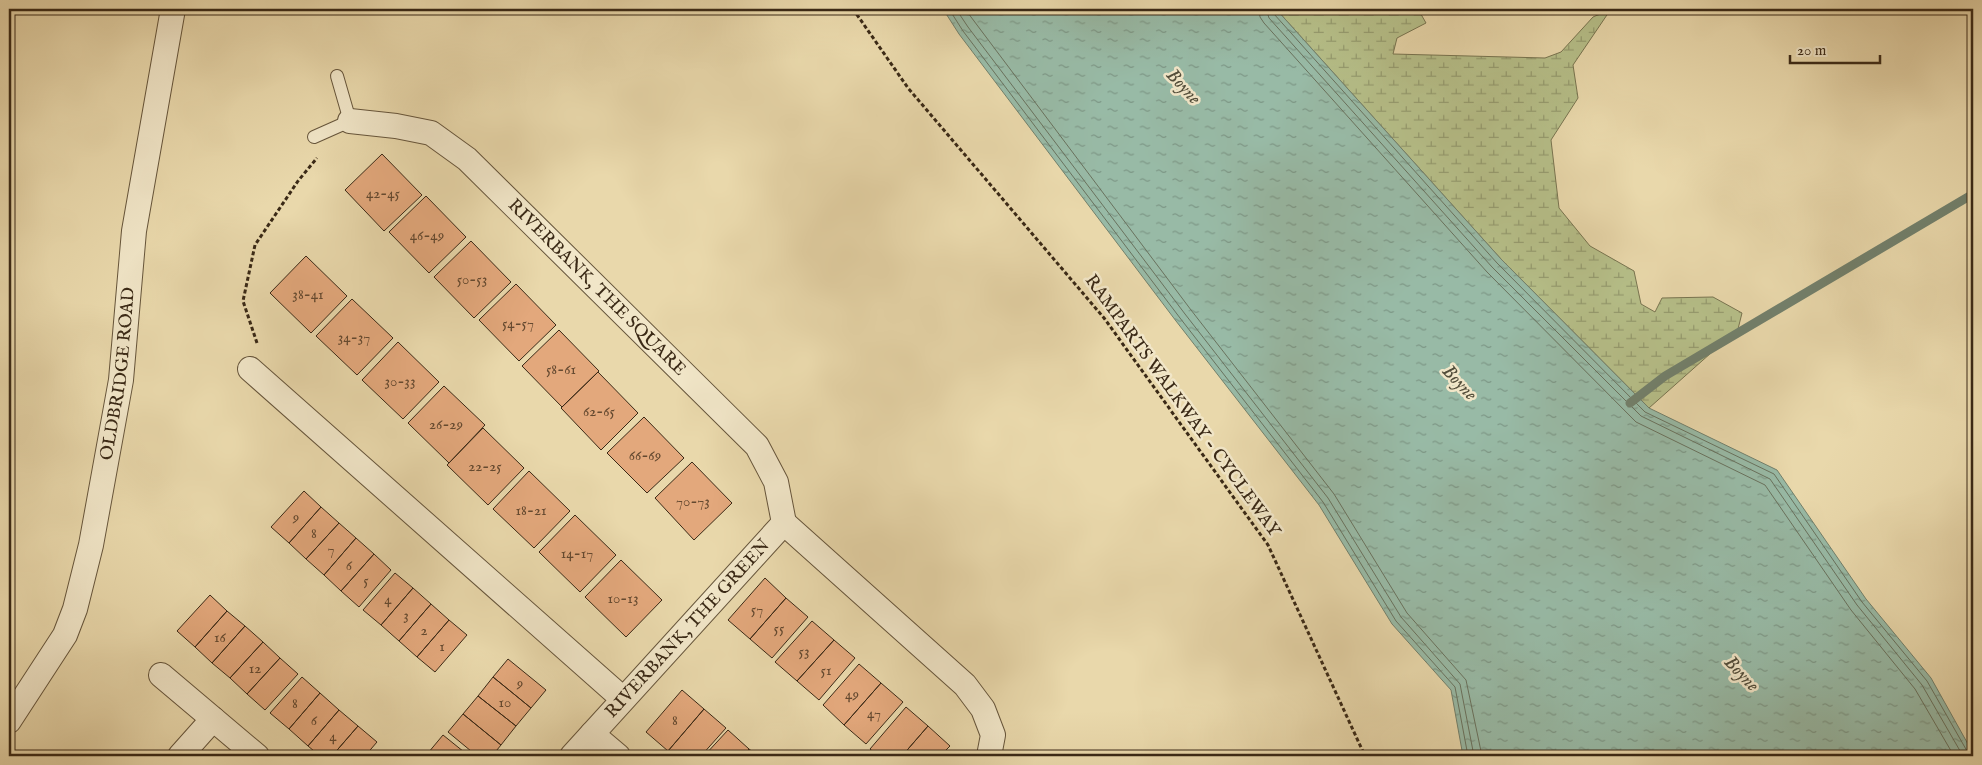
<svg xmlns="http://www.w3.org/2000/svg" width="1982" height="765" viewBox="0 0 1982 765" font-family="'IM FELL English',serif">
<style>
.wetland{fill:url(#wetland-marsh);stroke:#787450}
.water{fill:url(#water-ripples);stroke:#72806c}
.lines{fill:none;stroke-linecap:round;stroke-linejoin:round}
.shore{stroke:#69725e;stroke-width:1}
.stream{stroke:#72806c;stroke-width:9}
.building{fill:#e3a87c;stroke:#3a2916}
.lane-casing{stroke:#66553b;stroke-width:14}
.street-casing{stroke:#66553b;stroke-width:26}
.path{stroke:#3a2916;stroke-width:3;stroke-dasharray:4 2.5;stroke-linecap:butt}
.lane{stroke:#f1e6c8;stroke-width:12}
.street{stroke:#f1e6c8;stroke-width:24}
.labels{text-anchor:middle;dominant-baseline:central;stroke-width:5;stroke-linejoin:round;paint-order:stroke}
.number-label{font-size:15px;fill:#644930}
.street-label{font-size:18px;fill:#3a2916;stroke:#f1e6c8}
.water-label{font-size:19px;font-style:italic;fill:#524d3a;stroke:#f1e6c8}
</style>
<defs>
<pattern id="wetland-marsh" width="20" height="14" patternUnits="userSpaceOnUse" patternTransform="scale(1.25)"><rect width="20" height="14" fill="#b6bf89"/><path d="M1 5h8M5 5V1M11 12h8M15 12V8" fill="none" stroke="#959b6f"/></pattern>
<pattern id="water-ripples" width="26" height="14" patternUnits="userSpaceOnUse" patternTransform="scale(1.25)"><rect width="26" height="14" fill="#98baa6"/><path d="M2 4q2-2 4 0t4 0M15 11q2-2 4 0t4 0" fill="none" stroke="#7d9786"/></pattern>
</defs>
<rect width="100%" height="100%" fill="#e9d8ab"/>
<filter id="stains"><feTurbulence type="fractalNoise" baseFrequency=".004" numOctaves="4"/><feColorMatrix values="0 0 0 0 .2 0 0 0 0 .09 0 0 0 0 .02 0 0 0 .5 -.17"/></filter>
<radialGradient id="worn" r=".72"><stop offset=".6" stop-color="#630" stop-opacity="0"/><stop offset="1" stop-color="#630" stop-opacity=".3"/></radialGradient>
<path class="wetland" d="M1276 9H1359L1371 13 1380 9H1418L1426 23 1397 38 1393 54 1545 58 1561 52 1593 17 1611 9 1573 65 1578 98 1551 140 1559 208 1590 246 1634 271 1641 304 1655 312 1662 298 1713 297 1742 313 1738 329 1649 408 1501 259Z"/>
<path class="water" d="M943 9H1276L1501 259 1649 408 1777 470 1866 599 1931 678 1973 753V756H1463L1451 690 1392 624 1319 505 1176 321 959 34Z"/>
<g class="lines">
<path class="shore" d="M949 9 963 31 1180 318 1323 502 1396 621 1455 687 1468 756
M956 9 968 27 1185 314 1328 498 1401 617 1460 684 1474 756
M965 9 1191 310 1334 494 1407 613 1466 680 1482 756
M1259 9 1260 17 1264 23 1487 272 1636 422 1765 485 1851 610 1915 689 1954 756
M1266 9 1269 18 1492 267 1641 416 1770 479 1857 605 1922 685 1963 756
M1273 9 1274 14 1497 263 1645 412 1774 474 1862 602 1927 681 1967 751 1973 754"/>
<path class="stream" d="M1630 403 1665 376 1973 194"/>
</g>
<path class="building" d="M382 154 422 195 384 231 345 190Z
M426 196 466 237 429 273 389 232Z
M471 241 511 282 474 318 434 277Z
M306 256 347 296 311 333 270 293Z
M516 284 556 325 519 361 479 320Z
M352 299 393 338 357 375 316 336Z
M559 330 599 371 562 407 522 366Z
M398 342 439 382 403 419 362 380Z
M598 372 638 413 601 450 561 408Z
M444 386 485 425 449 463 408 423Z
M644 417 684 458 647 493 607 453Z
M483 428 524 468 488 505 447 465Z
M692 462 732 503 694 540 655 498Z
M529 471 570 511 534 548 493 509Z
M304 491 321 507 289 543 271 527Z
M321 507 339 523 306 559 289 543Z
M575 515 616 555 580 592 539 552Z
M339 523 356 538 324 575 306 559Z
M356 538 374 554 341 591 324 575Z
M374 554 391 570 359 607 341 591Z
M621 560 662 600 626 637 585 597Z
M395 573 413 588 381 625 363 610Z
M765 578 786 598 750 639 728 620Z
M413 588 431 604 399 641 381 625Z
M210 595 227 611 195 647 177 631Z
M786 598 808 617 772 658 750 639Z
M431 604 449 620 417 657 399 641Z
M227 611 245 626 212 663 195 647Z
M449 620 467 635 435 672 417 657Z
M812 621 834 640 797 681 775 662Z
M245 626 263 642 230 678 212 663Z
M834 640 855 658 819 700 797 681Z
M263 642 280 658 247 694 230 678Z
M280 658 298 674 265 710 247 694Z
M508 659 546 690 531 708 493 677Z
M859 664 881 683 844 725 823 705Z
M302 677 320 693 289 729 270 713Z
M493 677 531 708 516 726 478 696Z
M881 683 903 702 866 744 844 725Z
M682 690 704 709 668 751 646 732Z
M320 693 339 710 308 746 289 729Z
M478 696 516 726 501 745 463 714Z
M906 707 928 726 902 756H878L870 749Z
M704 709 726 728 701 756H674L668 751Z
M339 710 358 726 332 756H320L308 746Z
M463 714 501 745 492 756H477L448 732Z
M358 726 377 742 365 756H332Z
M928 726 950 746 940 756H902Z
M728 730 749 749 743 756H704Z
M443 735 469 756H431L428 753Z
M749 749 758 756H743Z"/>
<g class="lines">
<g class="lane-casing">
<path id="lane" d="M314 137 350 121 337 76"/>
</g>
<g class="street-casing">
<g id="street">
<path id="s1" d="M350 121 396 126 431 133 467 159 757 446 776 482 784 523"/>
<path d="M250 369 623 699"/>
<path d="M784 523 965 685 983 709 993 735 989 756"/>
<path d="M161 675 257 756"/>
<path id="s2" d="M9 721 65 635 75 609 91 545 121 380 134 231 173 9"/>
<path d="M592 734 618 756"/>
<path d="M180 756 213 719"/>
<path id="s3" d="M572 756 784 523"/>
</g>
</g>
<path class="path" d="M853 9 908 88 1104 318 1268 545 1365 756
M257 343 243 301 255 245 298 181 317 158"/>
<use href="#lane" class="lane"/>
<use href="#street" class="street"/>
</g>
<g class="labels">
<g class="number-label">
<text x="383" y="193">42-45</text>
<text x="427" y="235">46-49</text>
<text x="472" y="279">50-53</text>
<text x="308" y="294">38-41</text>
<text x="518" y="323">54-57</text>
<text x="354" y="337">34-37</text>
<text x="561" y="369">58-61</text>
<text x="400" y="381">30-33</text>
<text x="599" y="411">62-65</text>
<text x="446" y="424">26-29</text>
<text x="645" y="455">66-69</text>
<text x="485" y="466">22-25</text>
<text x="693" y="501">70-73</text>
<text x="531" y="510">18-21</text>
<text x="296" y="517">9</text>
<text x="314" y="533">8</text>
<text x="331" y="549">7</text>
<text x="577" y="553">14-17</text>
<text x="349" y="565">6</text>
<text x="366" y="580">5</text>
<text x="623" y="598">10-13</text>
<text x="388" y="599">4</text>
<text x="757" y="609">57</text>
<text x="406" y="615">3</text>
<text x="779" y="628">55</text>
<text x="424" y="630">2</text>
<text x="220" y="637">16</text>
<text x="442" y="646">1</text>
<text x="804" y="651">53</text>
<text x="255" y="668">12</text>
<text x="826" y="670">51</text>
<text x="520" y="683">9</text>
<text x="852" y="694">49</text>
<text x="505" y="702">10</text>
<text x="295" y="703">8</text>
<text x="874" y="713">47</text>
<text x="314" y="720">6</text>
<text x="675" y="720">8</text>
<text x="333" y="736">4</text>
</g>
<g class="street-label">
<text stroke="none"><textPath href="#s1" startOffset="309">RIVERBANK, THE SQUARE</textPath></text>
<text stroke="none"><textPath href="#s2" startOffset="370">OLDBRIDGE ROAD</textPath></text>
<text transform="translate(1182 406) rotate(54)">RAMPARTS WALKWAY - CYCLEWAY</text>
<text stroke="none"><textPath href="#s3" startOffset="172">RIVERBANK, THE GREEN</textPath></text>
</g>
<g class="water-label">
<text transform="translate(1183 87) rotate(47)">Boyne</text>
<text transform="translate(1459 383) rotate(46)">Boyne</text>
<text transform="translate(1741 674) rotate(46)">Boyne</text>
</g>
</g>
<rect width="1982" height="765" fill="none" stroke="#e9d8ab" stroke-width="30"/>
<rect x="10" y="10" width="1962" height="745" fill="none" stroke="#3a2916" stroke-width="2.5"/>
<rect x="15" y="15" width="1952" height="735" fill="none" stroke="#3a2916"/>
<path d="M1790 55v8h90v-8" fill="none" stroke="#3a2916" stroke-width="2.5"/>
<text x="1797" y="55" font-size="15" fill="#3a2916" stroke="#f1e6c8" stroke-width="4" paint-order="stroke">20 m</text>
<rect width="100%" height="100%" filter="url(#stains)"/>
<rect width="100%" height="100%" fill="url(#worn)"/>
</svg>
